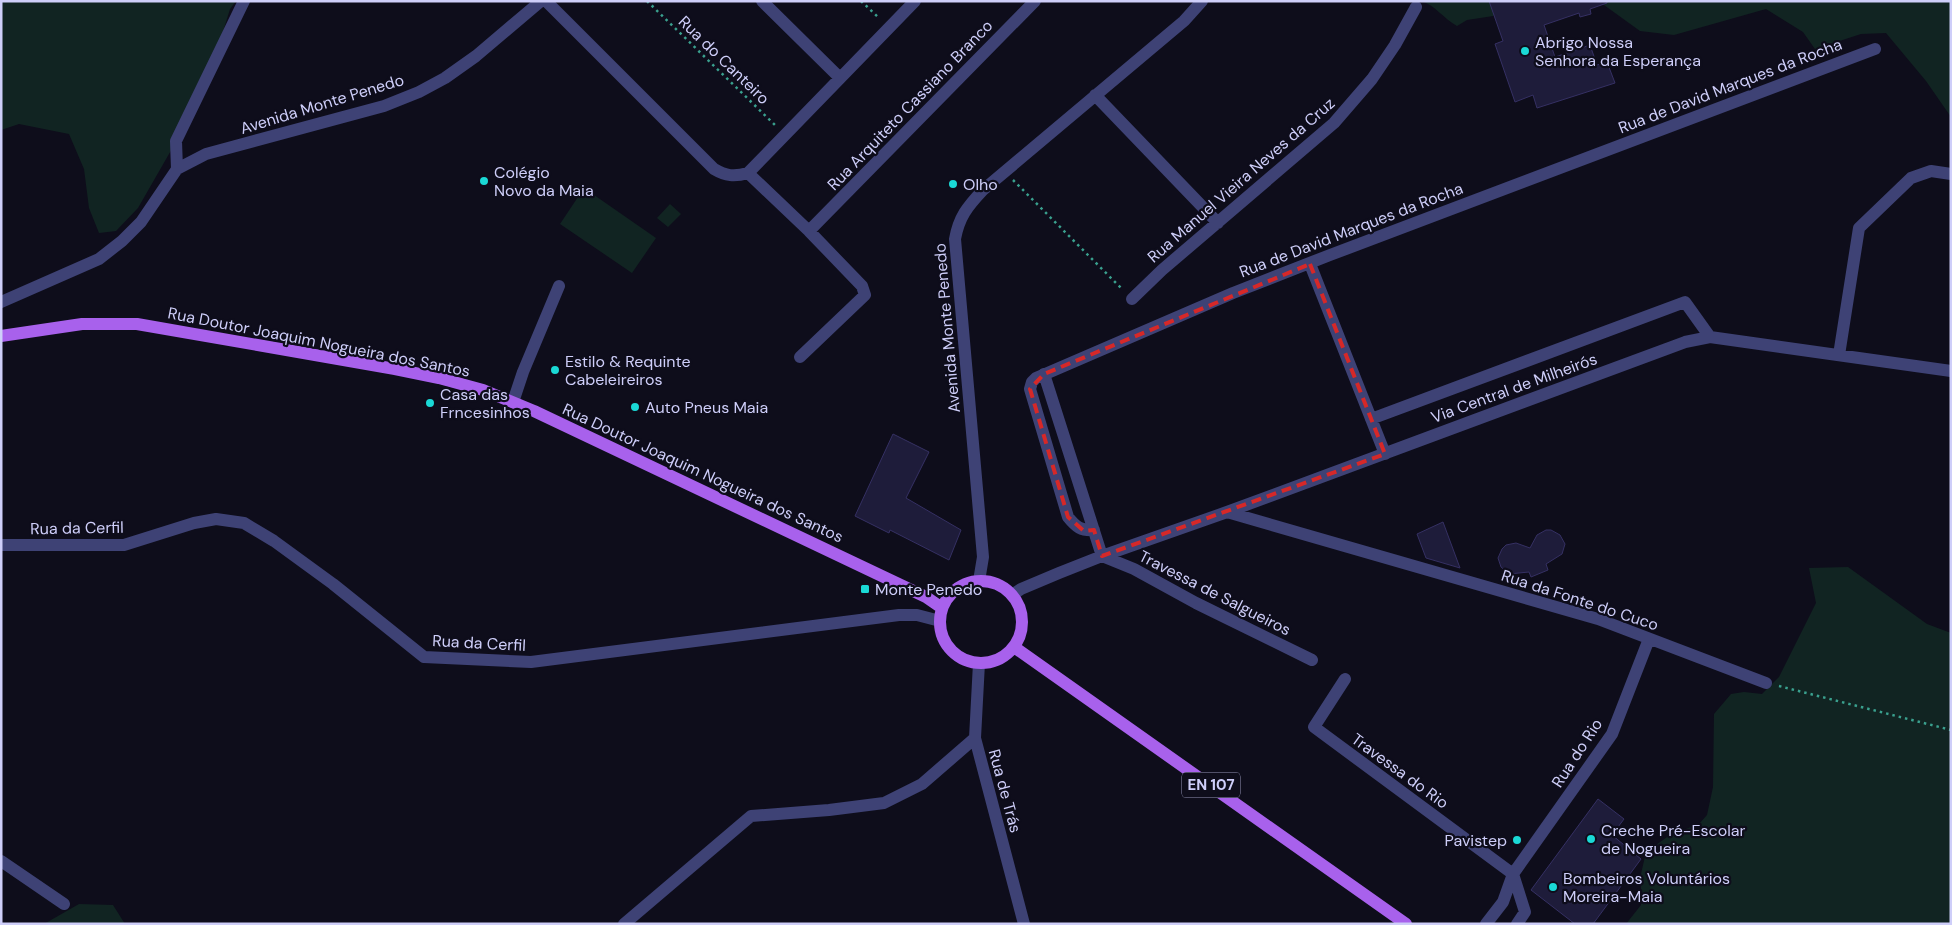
<svg xmlns="http://www.w3.org/2000/svg" width="1952" height="925" viewBox="0 0 1952 925" font-family="'DM Sans',sans-serif">
<style>
.green{fill:#112422}
.building{fill:#1e1c3a;stroke:#353063}
.lines{fill:none;stroke-linecap:round;stroke-linejoin:round}
.path{stroke:#3aa08e;stroke-width:2.5;stroke-dasharray:2.5 4;stroke-linecap:butt}
.minor{stroke:#3e4275;stroke-width:12}
.major{stroke:#a861ec;stroke-width:12}
.marked{fill:none;stroke:#d62828;stroke-width:4;stroke-dasharray:10 6;stroke-linejoin:round}
.poi-dot{fill:#1ad9d6;stroke:#0e0d1b;stroke-width:2}
.labels{text-anchor:middle;dominant-baseline:central;stroke-width:4.5;stroke-linejoin:round;paint-order:stroke}
.shield{fill:#0e0d1b;stroke:#9494b6;stroke-width:1}
.shield-label{font-size:15px;font-weight:bold;fill:#cecef9}
.poi-label{font-size:16px;fill:#cecef9;stroke:#0e0d1b;text-anchor:start}
.street-label{font-size:16px;fill:#cecef9;stroke:#0e0d1b}
</style>
<rect width="100%" height="100%" fill="#0e0d1b"/>
<path class="green" d="M1 1H236L230 9 217 51 181 133 138 208 116 231 99 233 89 208 84 169 69 134 19 124 1 130Z
M1421 1H1517L1493 16 1467 20 1457 26C1444 19 1435 5 1421 1Z
M1588 1H1951V117L1926 81 1886 33 1861 34 1815 49 1803 32 1766 9 1674 35 1640 31 1604 5Z
M584 188 656 238 632 273 560 224Z
M670 204 681 214 668 227 657 218Z
M1848 567 1927 624 1951 633V924H1626L1641 905V874L1646 852 1670 835 1699 824 1707 815 1713 787 1714 714 1731 694 1744 692 1762 694 1779 677 1816 603 1809 568Z
M79 904 113 905 125 924H44Z"/>
<path class="building" d="M1489 1H1607V3L1590 9 1591 14 1580 17 1579 13 1544 25 1555 57 1590 45 1597 65 1607 62 1615 83 1537 108 1533 95 1515 102 1495 44 1503 41Z
M893 434 929 452 906 498 961 530 949 560 890 530 889 533 855 516Z
M1443 522 1460 568 1426 558 1417 534Z
M1546 530H1551L1560 535 1565 544 1562 554 1546 564 1548 570 1531 577 1529 572 1509 574 1501 567 1498 558 1502 549 1506 545 1516 543 1530 548 1537 535Z
M1598 799 1624 819 1612 835 1641 859 1593 924H1575L1531 890Z"/>
<g class="lines">
<path class="path" d="M647 1 775 125
M861 1 879 18
M1013 180 1122 289
M1779 686 1951 730"/>
<path class="minor" d="M546 1 714 169C726 176 734 177 748 173L915 1
M762 1 840 78
M1095 95 1218 223
M177 169 206 154 384 106 419 92 445 78 476 56 541 1
M748 173 809 231 862 286 865 295 800 357
M809 231 1035 1
M1310 264 1385 454
M1132 299 1162 270 1334 123 1372 79 1395 45 1416 7
M1 302 99 259 122 241 141 222 177 169 176 141 244 1
M1839 355 1859 228 1911 178 1931 171 1951 174
M1044 374 1102 556
M513 402 523 372 559 286
M1371 419 1685 302 1710 337
M1227 512 1598 619 1766 683
M1094 530C1081 531 1076 527 1068 517L1030 389 1032 382 1036 378 1233 293 1330 255 1875 49
M1 545H124L194 523 216 519 244 523 274 541 333 584 424 657 531 662 899 615H917L940 621
M1102 556 1134 569 1196 603 1312 660
M979 581 983 557 955 239C959 217 967 207 983 190L1184 21 1202 1
M1012 595 1021 589 1059 573 1102 556 1227 512 1685 342 1710 337 1951 371
M979 663 975 738 1024 924
M1345 679 1314 727 1513 874
M1 861 64 904
M1513 874 1525 912 1517 924
M624 924 751 816 829 810 884 803 922 784 975 738
M1486 924 1503 902 1513 874 1612 734 1649 639"/>
<path class="major" d="M1 336 82 324H137L395 369 439 378 483 390 534 411 926 597 942 608
M940 622a41 41 0 1 1 82 0a41 41 0 1 1-82 0Z
M1014 647 1406 924"/>
</g>
<path class="marked" d="M1310 264 1385 454 1102 556 1094 530 1084 531 1068 517 1030 389 1044 374Z"/>
<g class="poi-dot">
<circle cx="1525" cy="51" r="5"/>
<circle cx="484" cy="181" r="5"/>
<circle cx="953" cy="184" r="5"/>
<circle cx="555" cy="370" r="5"/>
<circle cx="430" cy="403" r="5"/>
<circle cx="635" cy="407" r="5"/>
<rect x="860" y="584" width="10" height="10" rx="2.5"/>
<circle cx="1591" cy="839" r="5"/>
<circle cx="1517" cy="840" r="5"/>
<circle cx="1553" cy="887" r="5"/>
</g>
<g class="labels">
<rect class="shield" x="1182" y="772.5" width="58" height="25" rx="4"/>
<g class="shield-label">
<text x="1211" y="785">EN 107</text>
</g>
<g class="poi-label">
<text x="1535" y="42">Abrigo Nossa<tspan x="1535" dy="18">Senhora da Esperança</tspan></text>
<text x="494" y="172">Colégio<tspan x="494" dy="18">Novo da Maia</tspan></text>
<text x="963" y="184">Olho</text>
<text x="565" y="361">Estilo &amp; Requinte<tspan x="565" dy="18">Cabeleireiros</tspan></text>
<text x="440" y="394">Casa das<tspan x="440" dy="18">Frncesinhos</tspan></text>
<text x="645" y="407">Auto Pneus Maia</text>
<text x="875" y="589">Monte Penedo</text>
<text x="1601" y="830">Creche Pré-Escolar<tspan x="1601" dy="18">de Nogueira</tspan></text>
<text x="1507" y="840" text-anchor="end">Pavistep</text>
<text x="1563" y="878">Bombeiros Voluntários<tspan x="1563" dy="18">Moreira-Maia</tspan></text>
</g>
<g class="street-label">
<text transform="translate(724 60) rotate(44)">Rua do Canteiro</text>
<text transform="translate(1730 86) rotate(-21)">Rua de David Marques da Rocha</text>
<text transform="translate(322 104) rotate(-17)">Avenida Monte Penedo</text>
<text transform="translate(910 105) rotate(-46)">Rua Arquiteto Cassiano Branco</text>
<text transform="translate(1241 180) rotate(-41)">Rua Manuel Vieira Neves da Cruz</text>
<text transform="translate(1351 230) rotate(-21)">Rua de David Marques da Rocha</text>
<text transform="translate(947 328) rotate(-95)">Avenida Monte Penedo</text>
<text transform="translate(319 342) rotate(11)">Rua Doutor Joaquim Nogueira dos Santos</text>
<text transform="translate(1514 388) rotate(-20)">Via Central de Milheirós</text>
<text transform="translate(703 473) rotate(25)">Rua Doutor Joaquim Nogueira dos Santos</text>
<text transform="translate(77 528) rotate(-1)">Rua da Cerfil</text>
<text transform="translate(1215 593) rotate(27)">Travessa de Salgueiros</text>
<text transform="translate(1580 600) rotate(18)">Rua da Fonte do Cuco</text>
<text transform="translate(479 643) rotate(3)">Rua da Cerfil</text>
<text transform="translate(1577 753) rotate(-57)">Rua do Rio</text>
<text transform="translate(1400 771) rotate(36)">Travessa do Rio</text>
<text transform="translate(1005 791) rotate(75)">Rua de Trás</text>
</g>
</g>
<rect width="1952" height="925" fill="none" stroke="#cecef9" stroke-width="5"/>
</svg>
